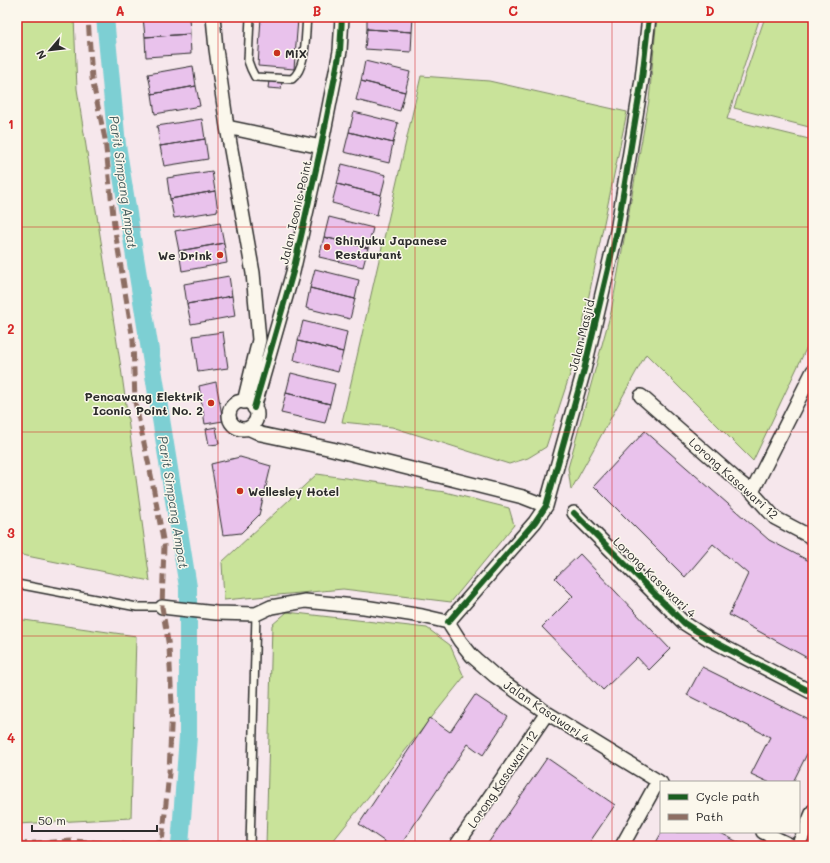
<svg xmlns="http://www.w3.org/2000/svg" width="830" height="863" viewBox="0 0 830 863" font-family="Mali,sans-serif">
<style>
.green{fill:#c9e39a;stroke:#7a8762}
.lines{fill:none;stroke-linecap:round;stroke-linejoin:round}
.canal{stroke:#7dcfd3;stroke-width:18}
.building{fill:#e9c2ec;stroke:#2b2b2b}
.lane-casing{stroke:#2b2b2b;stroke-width:10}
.street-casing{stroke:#2b2b2b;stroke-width:16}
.lane{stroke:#fbf7ec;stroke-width:7}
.street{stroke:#fbf7ec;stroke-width:13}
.quiet{stroke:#8d6e63;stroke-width:5;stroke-dasharray:10 5;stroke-linecap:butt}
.cycleway-casing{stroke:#fbf7ec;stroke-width:8}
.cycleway{stroke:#1b5e20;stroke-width:6}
.grid{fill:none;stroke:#d62828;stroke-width:1;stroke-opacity:0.55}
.poi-dot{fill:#c8321e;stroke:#fbf7ec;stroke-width:1.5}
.labels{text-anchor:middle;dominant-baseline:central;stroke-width:3;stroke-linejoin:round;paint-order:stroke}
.poi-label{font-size:12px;font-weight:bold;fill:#2b2b2b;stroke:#fbf7ec;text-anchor:start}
.street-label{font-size:12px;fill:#2b2b2b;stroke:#fbf7ec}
.water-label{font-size:13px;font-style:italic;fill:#445c5d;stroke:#fbf7ec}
.neatline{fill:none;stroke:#d62828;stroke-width:1.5}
.grid-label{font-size:13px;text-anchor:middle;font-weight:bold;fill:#d62828}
</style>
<rect width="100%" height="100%" fill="#f6e7ec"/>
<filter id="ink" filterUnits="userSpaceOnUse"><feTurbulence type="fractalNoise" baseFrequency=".025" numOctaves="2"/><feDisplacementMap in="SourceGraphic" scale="8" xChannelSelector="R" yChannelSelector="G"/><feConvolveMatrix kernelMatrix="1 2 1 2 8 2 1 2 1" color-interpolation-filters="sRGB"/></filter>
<g filter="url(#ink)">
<path class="green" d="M17 17H74L77 89 121 368 150 581 17 554Z
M657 17H760L727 119 813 140V334L753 461 646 354 571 490 568 468 611 312 649 100Z
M765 17H813V128L734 108Z
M421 76 489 81 627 112 577 353 546 447 528 458 509 464 392 427 342 422Z
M317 474 445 492 509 508 514 525 451 602 343 589 224 600 222 562Z
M287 612 427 628 450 645 464 677 329 846H266L272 625Z
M17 619 136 636 131 818 17 824Z"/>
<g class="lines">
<path class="canal" d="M105 17 117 145 188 587V736L180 846"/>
</g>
<path class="building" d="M143 17H189L190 34 145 37Z
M261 17 298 19 294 69 258 66Z
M367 17H413L412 32 367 29Z
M367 29 412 32 411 52 365 49Z
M190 34 191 54 146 57 145 37Z
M365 61 410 72 405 92 361 81Z
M193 66 196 86 152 94 148 74Z
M269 81 282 82 281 89 268 88Z
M361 81 405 92 400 111 356 100Z
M196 86 200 106 155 114 152 94Z
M354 112 398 123 393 143 349 132Z
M202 119 205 139 160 146 157 126Z
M349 132 393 143 389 163 344 152Z
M205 139 208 159 164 166 160 146Z
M342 164 386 175 381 195 337 184Z
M212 171 215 191 170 199 167 178Z
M337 184 381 195 377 215 332 203Z
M215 191 218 211 174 218 170 199Z
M329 217 373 228 368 248 324 237Z
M220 223 224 243 179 251 175 231Z
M324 237 368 248 363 267 319 257Z
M224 243 227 263 182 271 179 251Z
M315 269 359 280 355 299 310 288Z
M229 276 232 296 187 304 184 284Z
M310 288 355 299 350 319 306 308Z
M232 296 235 316 191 324 187 304Z
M303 321 347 332 343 352 298 341Z
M223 332 228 368 198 372 193 336Z
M298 341 343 352 338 372 294 360Z
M291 373 335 384 330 404 286 393Z
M216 382 223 421 205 424 199 386Z
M286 393 330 404 325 423 281 413Z
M216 427 219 444 209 445 206 429Z
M645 431 769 540 813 563V661L729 615 748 574 713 544 685 577 594 486Z
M240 457 271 466 259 515 241 533 223 535 211 464Z
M580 554 670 649 649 670 637 657 603 690 542 627 573 596 555 578Z
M702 667 813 722V742L793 782H768L751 774 770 737 687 695Z
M475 695 508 717 483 755 468 744 400 846H391L359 824 430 718 450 732Z
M547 758 615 805 587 846H486Z
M662 832H719L745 846H654Z"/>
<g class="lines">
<g class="lane-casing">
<path id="lane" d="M250 17 248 61 251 69 255 77 292 79C307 67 305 35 307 17
M17 584 137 607H162
M250 846 256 614"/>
</g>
<g class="street-casing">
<path id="street" d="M213 17 216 49 227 127 253 273 259 340 244 402
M227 127 321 147
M641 396 738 481 752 492 775 518 813 538
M229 415a14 14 0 1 1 28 0a14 14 0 1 1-28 0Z
M254 408 293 272 321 147 340 51 342 17
M248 428 261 434 332 449 523 497 546 506
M752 492 813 371
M574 513 684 623 709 639 813 693
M162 607 216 613 256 614 271 607 305 601 364 607 422 616 448 622
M448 622 535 522 546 506 584 370 617 231 642 79 649 17
M448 622 460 641 472 656 495 676 547 713 661 783
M763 832 792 846
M456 846 547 713
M622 846 658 781
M798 846 813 811"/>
</g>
<use href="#lane" class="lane"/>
<use href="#street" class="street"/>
<path class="quiet" d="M17 844 73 841 133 845 162 843 169 773 172 705 169 647 162 607 164 545 151 475 135 402 133 340 114 225 105 139 92 79 88 17"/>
<g class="cycleway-casing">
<path id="cycleway" d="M254 408 293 272 321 147 340 51 342 17
M574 513 684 623 709 639 813 693
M448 622 535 522 546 506 584 370 617 231 642 79 649 17"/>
</g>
<use href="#cycleway" class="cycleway"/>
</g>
</g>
<path class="grid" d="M218 17V846M415 17V846M612 17V846M17 227H813M17 432H813M17 636H813"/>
<g class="poi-dot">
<circle cx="277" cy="53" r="4"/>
<circle cx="327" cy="247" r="4"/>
<circle cx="220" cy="255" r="4"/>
<circle cx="211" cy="403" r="4"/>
<circle cx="240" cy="491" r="4"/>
</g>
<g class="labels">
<g class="poi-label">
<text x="285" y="53">MiX</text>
<text x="335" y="240">Shinjuku Japanese<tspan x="335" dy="14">Restaurant</tspan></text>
<text x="212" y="255" text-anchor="end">We Drink</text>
<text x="203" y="396" text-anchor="end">Pencawang Elektrik<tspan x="203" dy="14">Iconic Point No. 2</tspan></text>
<text x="248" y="491">Wellesley Hotel</text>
</g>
<g class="street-label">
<text transform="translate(295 212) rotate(-77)">Jalan Iconic Point</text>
<text transform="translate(581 335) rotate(-76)">Jalan Masjid</text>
<text transform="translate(734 478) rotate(42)">Lorong Kasawari 12</text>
<text transform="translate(655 577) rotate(44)">Lorong Kasawari 4</text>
<text transform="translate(547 711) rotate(34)">Jalan Kasawari 4</text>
<text transform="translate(502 779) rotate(-56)">Lorong Kasawari 12</text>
</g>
<g class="water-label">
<text transform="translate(124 182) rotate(82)">Parit Simpang Ampat</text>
<text transform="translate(174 502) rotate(81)">Parit Simpang Ampat</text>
</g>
</g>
<rect width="830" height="863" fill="none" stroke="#fbf7ec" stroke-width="44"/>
<rect x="660" y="781" width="140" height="52" fill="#fbf7ec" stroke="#a8a59f"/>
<rect x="668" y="794" width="20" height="6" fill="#1b5e20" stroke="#a8a59f"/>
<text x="696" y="801" font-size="12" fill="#2b2b2b">Cycle path</text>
<rect x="668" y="814" width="20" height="6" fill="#8d6e63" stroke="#a8a59f"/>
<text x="696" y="821" font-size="12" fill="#2b2b2b">Path</text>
<g transform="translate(50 50) rotate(242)" stroke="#fbf7ec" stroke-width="3" paint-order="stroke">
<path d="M0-3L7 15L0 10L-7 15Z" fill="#2b2b2b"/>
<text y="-6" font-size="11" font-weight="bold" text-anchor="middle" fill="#2b2b2b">N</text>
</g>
<path d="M32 825v6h125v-6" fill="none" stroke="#2b2b2b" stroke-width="2"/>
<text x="38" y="825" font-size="12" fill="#2b2b2b" stroke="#fbf7ec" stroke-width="3" paint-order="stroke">50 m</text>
<rect x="22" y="22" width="786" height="819" class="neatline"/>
<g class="grid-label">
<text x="120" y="16">A</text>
<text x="317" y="16">B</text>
<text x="513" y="16">C</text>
<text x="710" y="16">D</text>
<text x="11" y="129">1</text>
<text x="11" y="334">2</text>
<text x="11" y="538">3</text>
<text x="11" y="743">4</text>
</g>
</svg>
